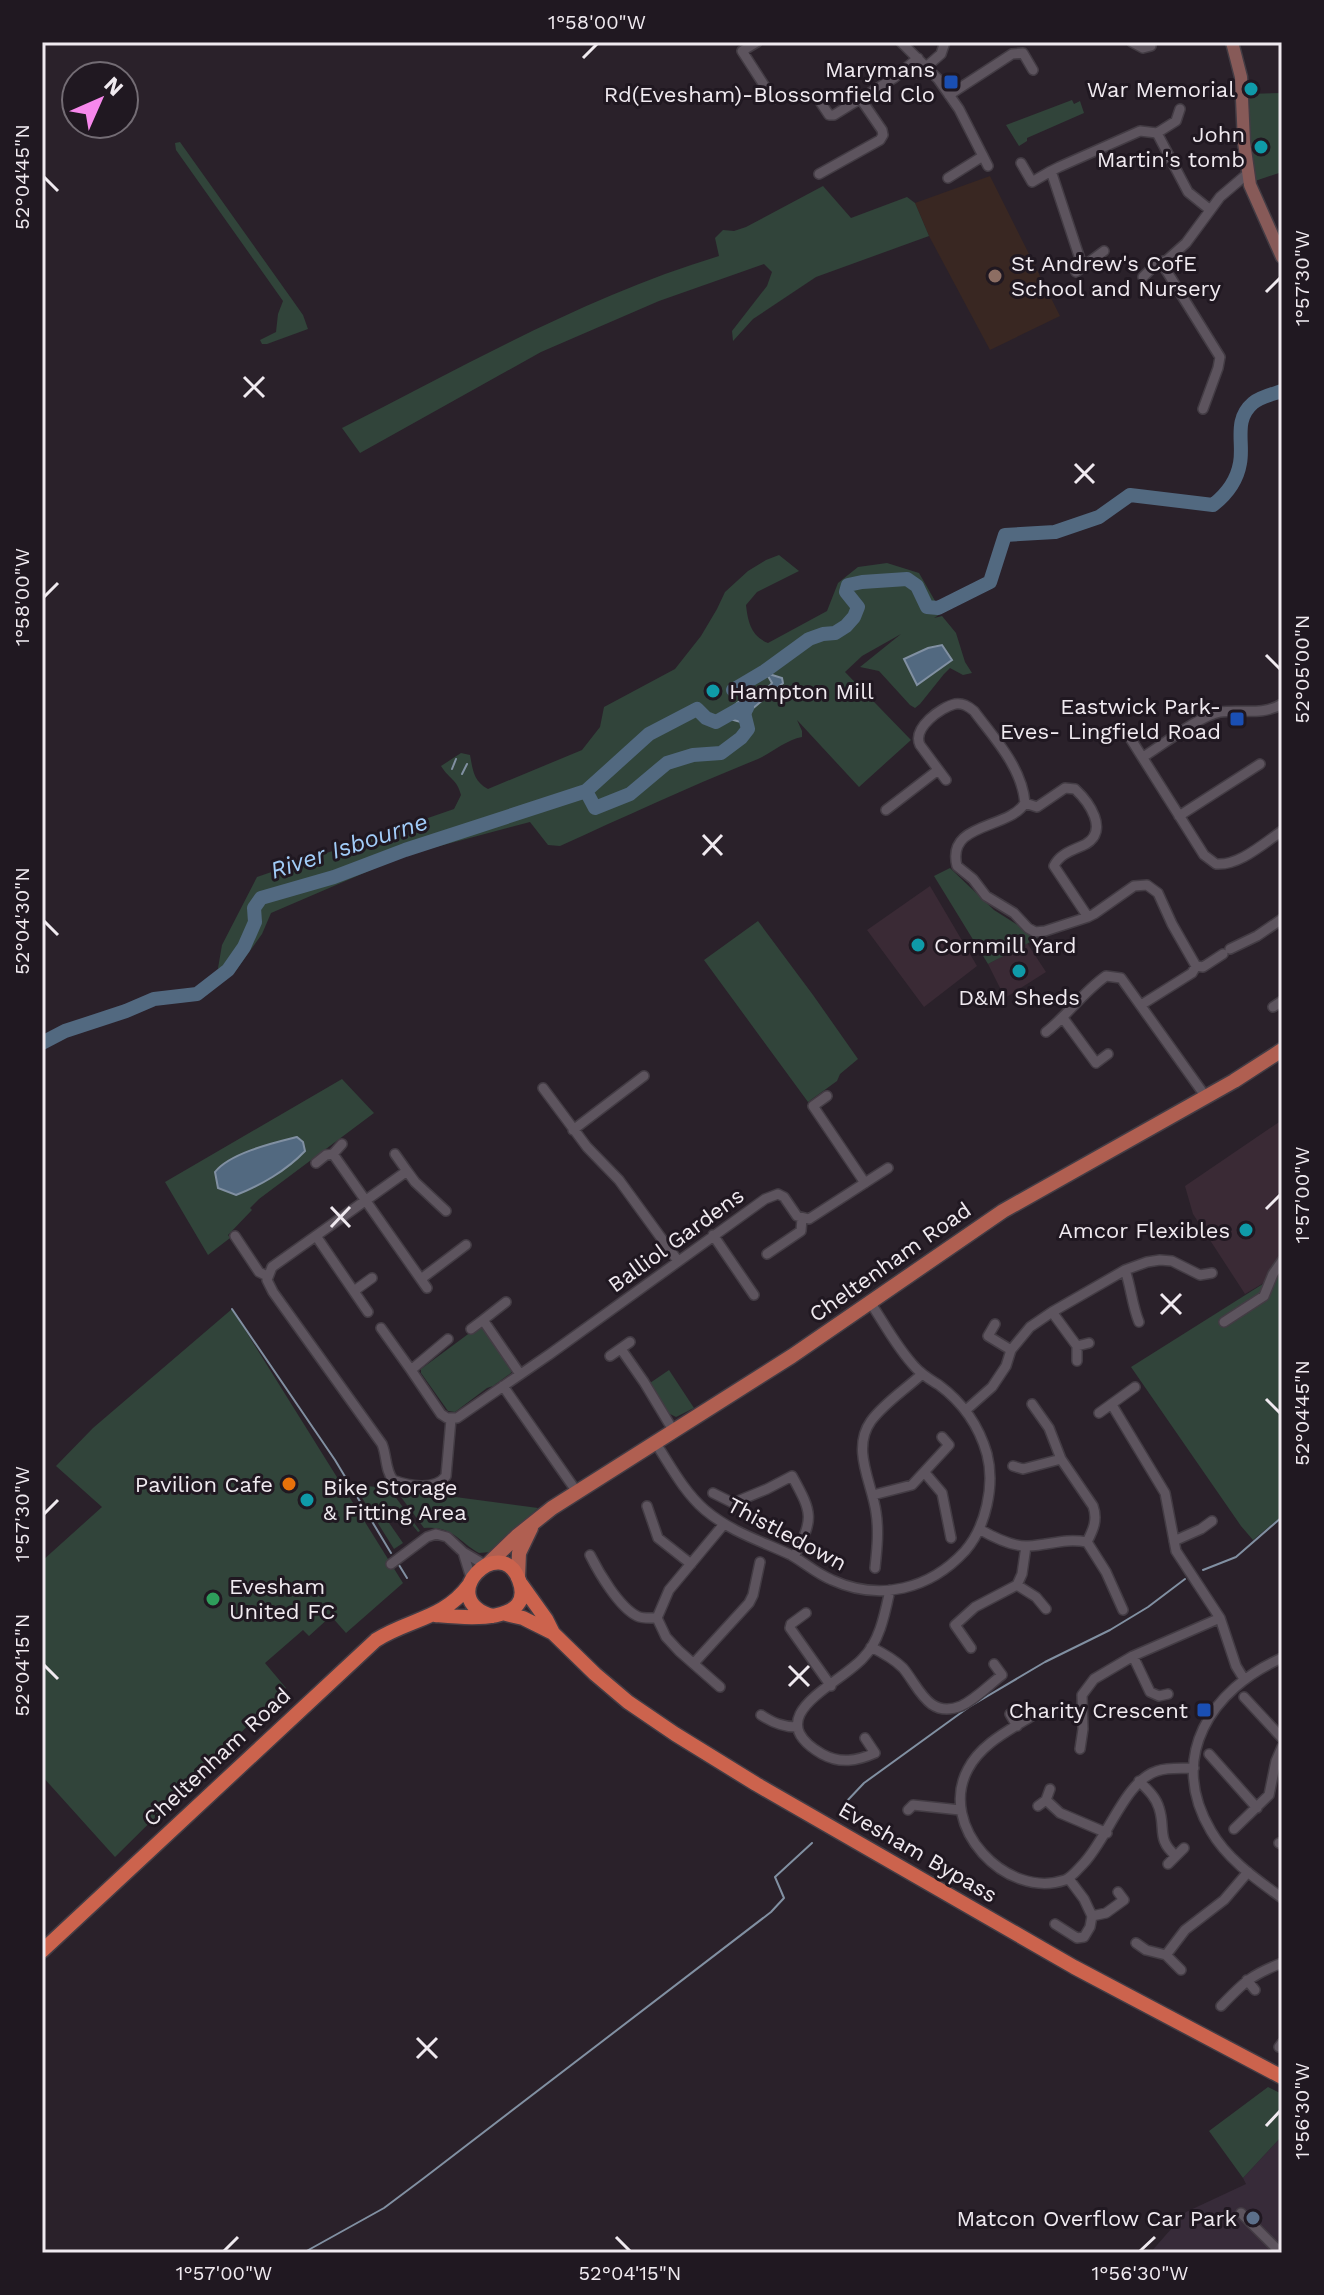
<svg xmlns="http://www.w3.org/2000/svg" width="1324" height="2295" viewBox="0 0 1324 2295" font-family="'Work Sans',sans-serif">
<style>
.built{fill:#372b39}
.industrial{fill:#3a2a35}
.education{fill:#392722}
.green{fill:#31443a}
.water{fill:#526980;stroke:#8190a2;stroke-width:2}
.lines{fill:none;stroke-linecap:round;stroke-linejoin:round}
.stream{stroke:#8190a2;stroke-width:2}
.river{stroke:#526980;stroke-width:14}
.minor-casing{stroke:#433c44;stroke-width:12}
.secondary-casing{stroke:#433c44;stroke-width:15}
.primary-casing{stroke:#433c44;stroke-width:17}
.trunk-casing{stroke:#433c44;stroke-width:17}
.minor{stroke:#5d545e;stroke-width:9}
.secondary{stroke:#875a58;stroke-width:12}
.primary{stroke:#b05f51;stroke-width:14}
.trunk{stroke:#cc634d;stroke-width:14}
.ticks{fill:none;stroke:#f0eaf0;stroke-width:3}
.transit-dot{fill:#1a4fb4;stroke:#201821;stroke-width:3}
.culture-dot{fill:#0f9aa8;stroke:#201821;stroke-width:3}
.education-dot{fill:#8d6e63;stroke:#201821;stroke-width:3}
.food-dot{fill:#e8710a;stroke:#201821;stroke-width:3}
.leisure-dot{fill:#2e9e5b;stroke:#201821;stroke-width:3}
.service-dot{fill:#5c6f8a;stroke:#201821;stroke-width:3}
.labels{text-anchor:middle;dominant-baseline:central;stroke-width:6;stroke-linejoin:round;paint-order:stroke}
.poi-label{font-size:22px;fill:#f0eaf0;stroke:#201821;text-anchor:end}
.street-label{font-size:22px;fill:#f0eaf0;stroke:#201821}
.water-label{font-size:24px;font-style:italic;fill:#a1ccf8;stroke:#201821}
.neatline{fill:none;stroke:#f0eaf0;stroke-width:3}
.ticks-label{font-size:20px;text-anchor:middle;fill:#f0eaf0}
</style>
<rect width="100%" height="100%" fill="#2a212a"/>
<path class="built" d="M1282 2136V2253H1150L1186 2212 1246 2184 1243 2178Z"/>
<path class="industrial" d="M930 886 977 966 924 1007 867 930Z
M1027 943 1046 972 1005 998 988 964Z
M1282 1120V1272L1245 1294 1193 1214 1185 1186Z"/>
<path class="education" d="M990 176 1060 316 990 350 929 236 915 203Z"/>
<path class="green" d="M1282 93V172L1255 181 1251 163 1249 94Z
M1072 100 1074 104 1080 101 1084 113 1027 138V141L1019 146 1006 125Z
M180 142 291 298 303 315 308 329 267 344H262L260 340 276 332 278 314 283 301 176 150 175 143Z
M823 186 851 218 907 197 915 203 929 236 816 277 753 319 733 341 732 331 767 286 772 272 764 264 659 301 541 352 360 453 342 428C464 366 587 296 719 256L715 238 723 230 734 231 746 227Z
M779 555 799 571 757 592 746 605C748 622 751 636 768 643L827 611 838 583 858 567 887 563 919 573 942 613 934 618 942 616 956 633 965 662 972 673 963 675 950 668 944 674 920 704 915 708 910 705 879 671 860 667 901 634 862 656 845 672 911 740 859 787 797 720 802 731V737C786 740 773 752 758 759 691 786 626 816 560 846L548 845 530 822 406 855 271 913 262 934 237 969 232 974 223 973 218 968 222 945 257 877 454 809 461 795C457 779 449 779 441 766L461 753 470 755C473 770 473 781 488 789L582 750 600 727 604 707 675 669 701 636 717 609 725 592 748 571 766 560Z
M950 868 994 910 1038 938 988 964 934 876Z
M758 921 813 995 858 1059 840 1074 837 1081 808 1102 704 960Z
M342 1079 374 1113 259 1199 250 1208 252 1210 228 1235 230 1238 208 1255 165 1182Z
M1282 1272V1516L1253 1540 1241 1526 1131 1367Z
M232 1309 403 1583 346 1633 331 1616 309 1636 303 1630 265 1663 286 1688 115 1857 42 1776V1561L102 1507 56 1466 93 1428Z
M479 1326 482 1327 512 1370 511 1373 493 1386 487 1388 455 1412 448 1411 421 1373V1369Z
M669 1370 694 1408 676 1417 668 1413 650 1383Z
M354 1485 389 1488 420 1531 418 1532 398 1507 385 1517 403 1543 394 1549Z
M395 1489 538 1508 491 1552 479 1553C458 1541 452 1525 424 1528Z
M1268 2087 1282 2094V2136L1243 2178 1209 2131Z"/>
<path class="water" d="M942 645 952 660 917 685 904 659 928 648Z
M765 671 769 674 782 678 783 683 751 710 749 721 744 723 726 718 725 714C731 708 740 700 748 696 758 691 764 693 772 683Z
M297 1137 303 1142 305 1151C287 1170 260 1186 236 1195L218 1188 215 1172C230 1153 273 1143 297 1137Z"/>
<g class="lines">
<path class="stream" d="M452 769 456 759
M462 774 467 764
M232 1309 335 1460 391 1553
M399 1565 407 1578
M1203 1570 1236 1557 1282 1517
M842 1814 846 1802 864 1783 969 1707 1045 1662 1110 1630 1148 1607 1185 1579
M303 2253 384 2208 424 2178 771 1912 784 1898 775 1877 812 1843"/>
<path class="river" d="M733 690 765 671 809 639 823 634 835 633 846 626 854 617 858 607 846 592 848 585 862 582 907 579 917 586 927 607 938 608 990 582 1005 535 1055 532 1099 517 1130 495 1213 505C1227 494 1237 481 1240 463 1244 443 1233 420 1253 403 1260 397 1273 394 1282 391
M586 791 595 808 630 794 667 763 693 755 721 753 741 738 748 729 744 713 747 708
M42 1043 65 1031 126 1011 154 999 197 994 228 970 244 947 255 922 254 908 261 898 334 877 405 850 586 791 649 734 697 709 706 718 716 722 739 709"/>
<g class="minor-casing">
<path id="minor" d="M757 42 742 51 773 99
M901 42 938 79 959 109 988 166
M1132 42 1143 48 1151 46
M926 67 941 54 945 42
M949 95 1012 54 1023 53 1033 70
M821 103 829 115H834L894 78 918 58
M1157 133 1176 121 1180 109
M1021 163 1032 182 1051 171
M819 174 880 140 883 135 882 130 860 98
M948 178 983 156
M1161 262 1220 357 1218 368 1203 409
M1083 268 1051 171 1059 167 1140 131 1157 133 1188 192 1209 209
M1076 272 1104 251
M1143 277 1156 264 1167 260 1186 243 1220 197 1247 174
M1127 733 1204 855 1216 864C1239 866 1264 843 1282 831
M1143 757C1161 746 1201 715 1220 712 1241 709 1262 716 1282 704
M946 780 920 745C912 728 941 707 955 704 963 703 968 706 974 711 994 738 1022 767 1025 803
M886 810 938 770
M1179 816 1260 764
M1088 917 1054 866C1060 853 1074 850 1086 844 1109 830 1089 802 1075 789L1065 788 1037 807 1025 803C1008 830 946 822 957 866L973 879 986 896 1014 913 1028 928 1035 932 1045 931 1088 917 1094 914 1134 886 1147 885 1158 893 1172 924 1196 966 1192 973 1141 1005
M1230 949 1257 936 1282 919
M1196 966 1203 967 1223 954
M1273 1007 1282 1001
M1063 1018 1096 1063 1108 1054
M1046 1032C1068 1015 1083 992 1106 976L1121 978 1206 1097
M543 1088 587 1147 619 1180 678 1261
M827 1096 813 1106 865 1183
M573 1130 644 1076
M333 1154 427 1288
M395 1154 407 1171
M316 1163 326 1155 333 1154 342 1144
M446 1211 415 1182 407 1171 272 1267 267 1280 273 1292 382 1444C387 1456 385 1470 393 1480 409 1486 435 1491 446 1476L451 1419
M713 1235 754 1295
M235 1236 259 1272 267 1276
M316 1236 368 1312
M767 1254 801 1231 802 1218
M1125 1270C1131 1287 1132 1305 1139 1322
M421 1279 466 1245
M354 1291 372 1278
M1052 1312 1077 1346 1089 1343
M483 1320 506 1302
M1224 1322 1264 1296 1273 1274 1282 1261
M995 1324 988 1336 1011 1350
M381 1328 411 1370 448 1339
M471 1329 483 1320 520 1374
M621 1349 644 1382 673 1430
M610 1356 630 1342
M1077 1361V1346
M411 1370 441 1414 447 1418H457L550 1354 765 1199 778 1194 784 1197 797 1216 809 1219 888 1168
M503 1386 577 1492
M1032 1404 1049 1428 1061 1459 1093 1506C1098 1520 1093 1530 1087 1542
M1112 1405 1165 1493 1176 1551 1220 1618 1236 1666 1244 1679
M966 1410 992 1387 1006 1366 1011 1350 1030 1327 1052 1312 1125 1270 1147 1262 1160 1260 1172 1261 1200 1275 1212 1273
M1099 1413 1135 1387
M655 1442C670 1465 684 1492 705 1510 731 1532 761 1541 791 1555 805 1563 817 1574 832 1580 880 1602 930 1589 965 1551 986 1527 995 1485 987 1454 979 1426 962 1402 939 1385 931 1380 922 1375 915 1367 897 1348 884 1323 870 1302
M1013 1466 1023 1469 1061 1459
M925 1473 942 1493 951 1538
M713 1493 733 1503 767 1489 792 1476C813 1514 814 1518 794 1557
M873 1495 912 1485 949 1445 942 1437
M647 1506 658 1538 691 1564
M979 1529C993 1537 1012 1547 1028 1546 1051 1545 1063 1538 1087 1542L1106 1572 1123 1610
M1174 1541 1201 1529 1212 1521
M463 1552 471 1578
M590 1555C599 1573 619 1607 637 1616 643 1619 650 1618 657 1618
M391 1564 427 1537 436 1534 447 1537 463 1552 485 1565
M875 1568C877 1549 879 1531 876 1512 872 1483 851 1449 871 1421 884 1403 906 1389 922 1374
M1017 1585 1036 1597 1046 1609
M806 1613 791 1624 790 1628 831 1686
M871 1647C883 1653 894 1659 903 1668 919 1687 928 1719 961 1706 976 1699 989 1685 1002 1675L994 1664
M971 1648 955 1625 975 1607 1017 1585 1022 1574 1026 1546
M1133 1656 1150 1692 1159 1696 1168 1694
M1282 1658C1211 1689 1167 1757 1211 1831 1227 1859 1256 1879 1282 1898
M694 1663 749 1603 753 1595 760 1562
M720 1687 679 1651 666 1637 657 1618 669 1590 724 1524
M1244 1697 1282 1738
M1010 1714 1017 1726
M761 1715C773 1723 783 1727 797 1727
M1032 1716C1008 1731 981 1744 968 1769 937 1826 1006 1900 1065 1880 1072 1877 1078 1869 1083 1864 1108 1838 1125 1781 1157 1771 1169 1767 1182 1769 1194 1768
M865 1738 875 1753C857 1761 840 1764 822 1754 757 1716 839 1685 863 1658 880 1641 885 1613 890 1590
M1080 1749 1083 1729 1082 1695 1094 1679 1133 1656 1220 1618
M1209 1754 1257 1808
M1139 1781C1147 1789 1156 1797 1159 1808 1166 1829 1156 1839 1176 1856
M1046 1800 1060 1813 1107 1833
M1038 1806 1046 1800 1050 1789
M908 1810 913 1805 960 1810
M1234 1829 1269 1795 1276 1761 1282 1747
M1279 1843 1282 1844
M1168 1864 1184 1848
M1069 1879 1084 1899 1092 1916
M1055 1924 1077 1938 1084 1937 1090 1927 1092 1916 1106 1913 1124 1900 1118 1892
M1136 1943 1146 1950 1166 1955 1181 1970
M1166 1955 1185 1930 1224 1900 1248 1872
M1247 1980 1255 1990
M1221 2006C1244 1982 1251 1975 1282 1963
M1279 2047 1282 2043
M1241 2213 1281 2253"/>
</g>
<g class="secondary-casing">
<path id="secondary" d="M1232 42 1241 77 1244 142 1250 185 1282 257"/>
</g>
<g class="primary-casing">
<path id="primary" d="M488 1564 517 1536 552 1508 792 1356 1003 1211 1234 1081 1282 1050
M518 1577 519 1553 531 1528"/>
</g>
<g class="trunk-casing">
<path id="trunk" d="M521 1584 546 1619 553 1633
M506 1614 523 1618 553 1633 595 1674 628 1702 675 1734 756 1784 1074 1967 1282 2077
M435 1615C458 1617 537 1627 519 1580 501 1531 433 1598 492 1616
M42 1951 376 1640C409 1619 444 1619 469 1585"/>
</g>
<use href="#minor" class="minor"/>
<use href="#secondary" class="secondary"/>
<use href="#primary" class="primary"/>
<use href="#trunk" class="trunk"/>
</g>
<path class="ticks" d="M583 58 597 44M44 177 58 191M1266 292 1280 278M244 377 264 397M244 397 264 377M1075 464 1094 483M1075 483 1094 464M44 597 58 583M1266 655 1280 669M703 835 722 855M703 855 722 835M44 921 58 935M331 1207 350 1227M1266 1209 1280 1195M331 1227 350 1207M1161 1294 1181 1314M1161 1314 1181 1294M1266 1399 1280 1413M44 1514 58 1500M44 1665 58 1679M789 1666 809 1686M789 1686 809 1666M417 2038 437 2058M417 2058 437 2038M1266 2126 1280 2111M616 2237 630 2251M224 2251 238 2237M1140 2251 1155 2237"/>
<g class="transit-dot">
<rect x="943" y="74" width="16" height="16" rx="4"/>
<rect x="1229" y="711" width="16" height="16" rx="4"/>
<rect x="1196" y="1702" width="16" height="16" rx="4"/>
</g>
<g class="culture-dot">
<circle cx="1251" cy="89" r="8"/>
<circle cx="1261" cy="147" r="8"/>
<circle cx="713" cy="691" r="8"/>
<circle cx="918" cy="945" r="8"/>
<circle cx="1019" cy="971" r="8"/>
<circle cx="1246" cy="1230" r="8"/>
<circle cx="307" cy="1500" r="8"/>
</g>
<circle class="education-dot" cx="995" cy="276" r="8"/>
<circle class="food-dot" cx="289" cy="1484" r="8"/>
<circle class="leisure-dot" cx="213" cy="1599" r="8"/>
<circle class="service-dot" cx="1253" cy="2218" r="8"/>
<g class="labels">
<g class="poi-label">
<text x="935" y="69">Marymans<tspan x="935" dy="25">Rd(Evesham)-Blossomfield Clo</tspan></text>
<text x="1235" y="89">War Memorial</text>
<text x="1245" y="134">John<tspan x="1245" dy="25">Martin's tomb</tspan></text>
<text x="1011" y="263" text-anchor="start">St Andrew's CofE<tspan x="1011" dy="25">School and Nursery</tspan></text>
<text x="729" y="691" text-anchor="start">Hampton Mill</text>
<text x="1221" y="706">Eastwick Park-<tspan x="1221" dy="25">Eves- Lingfield Road</tspan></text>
<text x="934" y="945" text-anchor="start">Cornmill Yard</text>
<text x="1019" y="997" text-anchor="middle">D&amp;M Sheds</text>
<text x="1230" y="1230">Amcor Flexibles</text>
<text x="273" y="1484">Pavilion Cafe</text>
<text x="323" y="1487" text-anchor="start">Bike Storage<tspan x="323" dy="25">&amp; Fitting Area</tspan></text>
<text x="229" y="1586" text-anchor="start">Evesham<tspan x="229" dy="25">United FC</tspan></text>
<text x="1188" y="1710">Charity Crescent</text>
<text x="1237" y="2218">Matcon Overflow Car Park</text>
</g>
<g class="street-label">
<text transform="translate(676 1240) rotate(-36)">Balliol Gardens</text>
<text transform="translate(890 1262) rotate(-35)">Cheltenham Road</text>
<text transform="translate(787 1534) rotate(28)">Thistledown</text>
<text transform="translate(217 1757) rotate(-43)">Cheltenham Road</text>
<text transform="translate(918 1852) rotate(30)">Evesham Bypass</text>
</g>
<g class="water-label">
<text transform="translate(349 846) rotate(-18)">River Isbourne</text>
</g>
</g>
<rect width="1324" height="2295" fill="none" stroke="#201821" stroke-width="88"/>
<g transform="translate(100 100) rotate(45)"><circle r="38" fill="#201821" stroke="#736c74" stroke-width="2"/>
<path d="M0-6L14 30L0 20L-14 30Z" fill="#f788ec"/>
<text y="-12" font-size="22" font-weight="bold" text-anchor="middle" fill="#f0eaf0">N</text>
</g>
<rect x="44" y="44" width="1236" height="2207" class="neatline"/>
<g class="ticks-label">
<text x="597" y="29">1°58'00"W</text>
<text transform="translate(22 177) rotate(-90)" y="7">52°04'45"N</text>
<text transform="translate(1302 278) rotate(-90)" y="7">1°57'30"W</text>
<text transform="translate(22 597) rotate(-90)" y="7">1°58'00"W</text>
<text transform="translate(1302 669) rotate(-90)" y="7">52°05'00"N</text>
<text transform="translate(22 921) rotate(-90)" y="7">52°04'30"N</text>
<text transform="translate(1302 1195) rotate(-90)" y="7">1°57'00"W</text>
<text transform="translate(1302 1413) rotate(-90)" y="7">52°04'45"N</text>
<text transform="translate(22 1514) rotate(-90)" y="7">1°57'30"W</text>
<text transform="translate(22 1665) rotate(-90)" y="7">52°04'15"N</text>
<text transform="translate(1302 2111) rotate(-90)" y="7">1°56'30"W</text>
<text x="224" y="2280">1°57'00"W</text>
<text x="630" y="2280">52°04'15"N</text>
<text x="1140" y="2280">1°56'30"W</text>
</g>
</svg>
